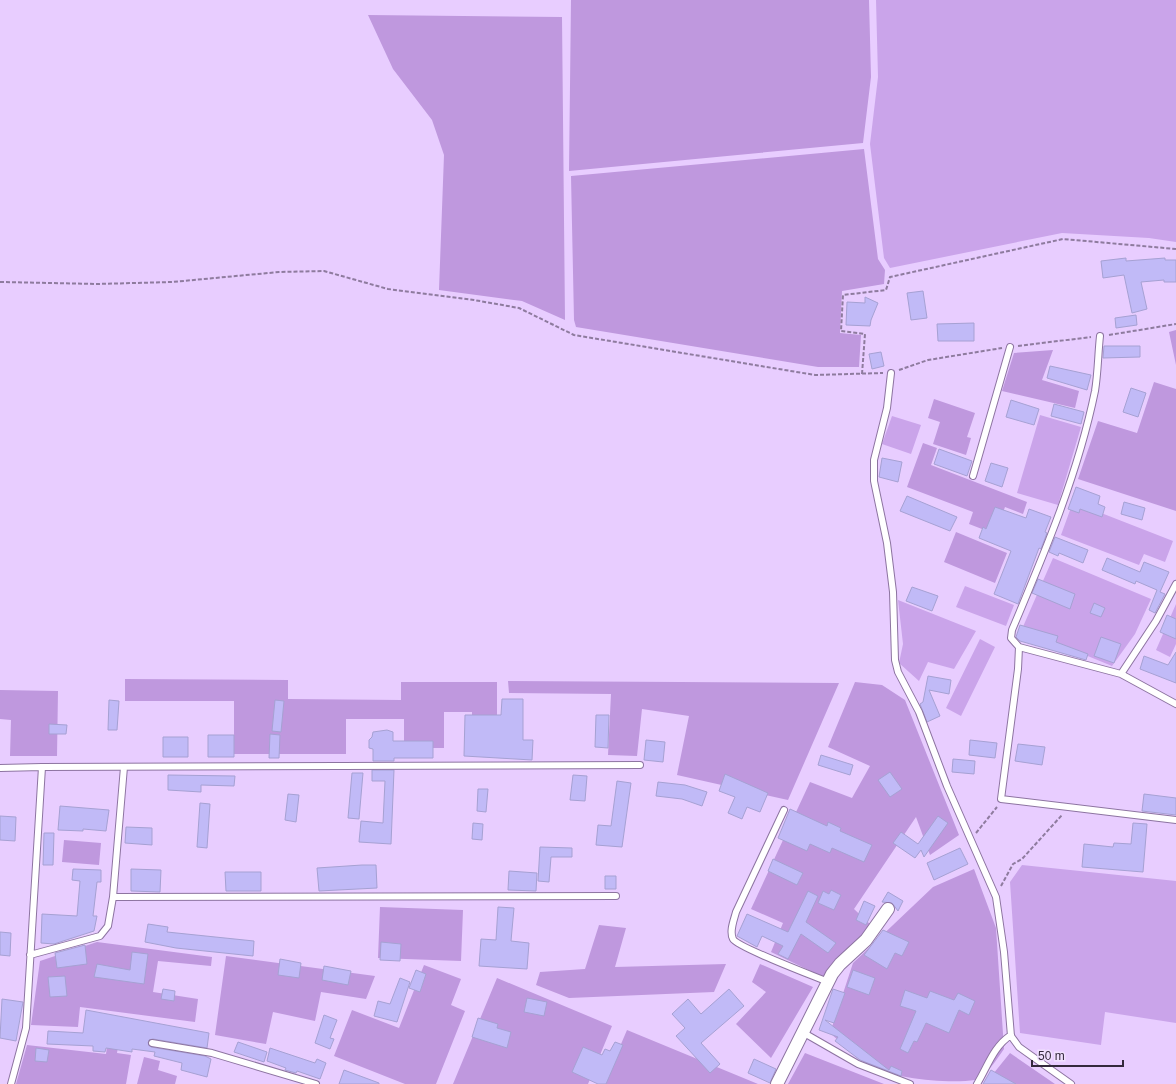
<svg xmlns="http://www.w3.org/2000/svg" width="1176" height="1084" viewBox="0 0 1176 1084" font-family="Helvetica,sans-serif">
<style>
.green{fill:#caa4ea}
.forest{fill:#bf98de}
.building{fill:#c1baf7;stroke:#a6a1d3}
.lines{fill:none;stroke-linecap:round;stroke-linejoin:round}
.lane-casing{stroke:#8d74a1;stroke-width:8}
.street-casing{stroke:#8d74a1;stroke-width:14}
.path{stroke:#8e7b9e;stroke-width:2;stroke-dasharray:4 2;stroke-linecap:butt}
.lane{stroke:#fff;stroke-width:6}
.street{stroke:#fff;stroke-width:12}
</style>
<rect width="100%" height="100%" fill="#e8cdff"/>
<path class="green" d="M876 0H1176V242L1149 238 1062 233 890 268 884 258 870 144 878 77Z
M1040 415 1081 427 1058 505 1017 493Z
M892 416 921 425 911 454 882 444Z
M1073 502 1173 541 1165 562 1144 554 1139 565 1061 535Z
M1053 558 1151 599 1135 634 1112 666 1022 629Z
M965 586 1014 605 1006 626 956 607Z
M898 600 976 631 954 669 928 662 919 681 899 663 903 644Z
M1176 604V644L1170 657 1156 650Z
M980 639 995 647 961 716 946 708Z
M1022 865 1176 881V1023L1105 1012 1101 1045 1020 1033 1010 882Z"/>
<path class="forest" d="M571 0H869L871 77 863 143 569 171Z
M368 15 562 17 565 320 522 301 439 290 444 155 432 120 393 69Z
M864 149 878 259 885 270 884 284 842 291 840 333 861 335 859 367H818L576 327 574 320 571 176Z
M1176 330V365L1169 332Z
M1053 350 1042 380 1079 391 1075 408 1002 391 1014 353Z
M1154 382 1176 389V511L1078 479 1098 421 1137 433Z
M934 399 975 413 967 437 971 438 966 455 933 444 940 422 928 418Z
M923 443 937 448 931 465 1027 502 1023 514 1005 507 995 534 969 524 973 512 907 487Z
M956 532 1007 553 995 583 944 562Z
M125 679 288 680V699L401 700V682H497V738H472V712H444V748H404V719H346V754H234V701H125Z
M508 681 839 683 788 800 677 775 689 716 642 709 637 756 608 755 611 694 509 693Z
M855 682 882 685 905 700 959 835 930 855 916 817 854 909 871 925 823 977 771 952 783 923 751 909 810 782 852 798 870 766 828 747Z
M0 690 58 691 57 756H10L11 720 0 719Z
M64 840 101 843 99 865 62 862Z
M974 869 996 928 1004 1049C997 1059 987 1075 975 1080 949 1084 893 1079 868 1065 855 1057 842 1043 830 1033L853 963 933 887Z
M380 907 463 910 461 961 378 958Z
M599 925 626 928 615 967 726 964 714 992 569 998 536 985 540 972 585 969Z
M97 942 212 957 211 966 158 961 153 992 198 999 195 1022 80 1007 78 1027 31 1025 40 961Z
M226 956 375 976 366 999 321 992 315 1021 273 1012 266 1044 215 1035Z
M760 964 813 987 771 1058 736 1024 766 992 752 982Z
M424 965 461 979 451 1005 465 1011 436 1084H405L334 1056 352 1010 399 1028Z
M497 978 612 1026 588 1084H453Z
M627 1030 758 1084H604Z
M109 1032 120 1034 117 1053 131 1055 126 1084H16L27 1045 106 1054Z
M805 1053 884 1084H788Z
M1010 1053 1055 1084H985Z
M144 1057 160 1061 158 1070 177 1076 175 1084H137Z"/>
<path class="building" d="M1126 258V261L1165 258V260H1176V282H1164V280L1141 282 1147 309 1132 313 1124 275 1103 278 1101 261Z
M923 291 927 318 911 320 907 293Z
M865 297 878 303 871 320 870 326 846 325 847 302 865 303Z
M1136 315 1137 325 1116 328 1115 318Z
M974 323V341H938L937 324Z
M1104 346H1140V357L1103 358Z
M881 352 884 366 872 369 869 354Z
M1050 366 1091 375 1087 390 1047 378Z
M1131 388 1146 393 1138 417 1123 412Z
M1011 400 1039 409 1034 425 1006 417Z
M1054 404 1084 412 1081 424 1051 416Z
M939 449 972 461 967 476 934 464Z
M882 458 902 462 898 482 879 477Z
M991 463 1008 468 1002 487 985 481Z
M1076 487 1100 496 1098 504 1105 507 1102 517 1080 509 1079 513 1068 509Z
M907 496 957 517 950 531 900 511Z
M1124 502 1145 508 1142 520 1121 514Z
M995 507 1026 518 1029 509 1051 517 1045 532 1047 533 1041 549 1039 548 1018 604 994 594 1011 551 979 538 983 527 986 529Z
M1055 537 1088 550 1083 563 1059 553 1058 556 1049 552Z
M1107 558 1140 572 1144 562 1169 572 1160 592 1165 594 1155 613 1149 610 1157 590 1136 581 1135 584 1102 570Z
M1038 579 1075 594 1070 609 1032 593Z
M912 587 938 596 932 611 906 601Z
M1094 603 1105 608 1101 617 1090 613Z
M1167 615 1176 619V639L1160 632Z
M1020 625 1058 636 1056 642 1088 654 1086 660 1020 641 1016 637Z
M1101 637 1121 644 1114 663 1094 656Z
M1176 652V683L1140 669 1144 656 1168 665Z
M928 676 951 680 949 694 929 690 940 716 927 722 920 704 923 702Z
M502 699H523V740H533L532 760 464 756 465 715H501Z
M109 700 119 701 117 730H108Z
M275 700 284 701 281 732 272 731Z
M596 715H609L608 748 595 747Z
M49 724 67 725 66 734H49Z
M387 730 393 732V741H433V758H394V761H373V749L369 748V740L372 737 373 732Z
M270 734 280 735 279 758H269Z
M208 735H234V757H208Z
M163 737H188V757H163Z
M646 740 665 742 663 762 644 760Z
M970 740 997 743 995 758 969 755Z
M1018 744 1045 747 1042 765 1015 761Z
M821 755 853 765 850 775 818 765Z
M953 759 975 761 974 774 952 772Z
M372 770H394L391 844 359 842 361 821 383 823 385 781H372Z
M890 772 902 789 890 797 878 780Z
M352 773H363L359 819 348 818Z
M725 774 768 793 760 812 747 807 742 819 728 813 735 797 719 791Z
M168 775 235 776 234 786 201 785V792L168 790Z
M573 775 587 776 585 801 570 800Z
M617 781 631 783 622 847 596 845 598 825 611 826Z
M658 782 685 785 707 792 702 806 682 799 656 796Z
M478 789H488L486 812 477 811Z
M288 794 299 795 296 822 285 820Z
M1144 794 1176 798V815L1142 811Z
M200 803 210 804 207 848 197 847Z
M60 806 109 810 106 831 83 829V831L58 830Z
M790 809 827 826 828 822 841 828 840 831 872 845 864 862 832 848 830 853 810 844 807 851 778 838Z
M0 816 16 817 15 841 0 840Z
M938 816 948 823 924 857 921 850 915 858 893 843 901 832 918 844Z
M473 823 483 824 482 840 472 839Z
M1133 823 1147 824 1143 872 1082 867 1084 844 1113 847 1114 843 1131 844Z
M126 827 152 828V845L125 843Z
M44 833H54L53 865H43Z
M540 847 572 848V857H551L549 882 538 881Z
M960 848 968 864 934 880 927 863Z
M773 859 803 873 797 885 768 871Z
M362 865H376L377 888 319 891 317 868Z
M73 869 101 870V882H97L93 916H97L94 931 54 944 41 943 42 914 77 916 80 881 72 880Z
M131 869 161 870 160 892 131 891Z
M509 871 537 873 536 891 508 890Z
M225 872H261V891H226Z
M605 876H616V889H605Z
M831 890 841 895 834 910 818 903 823 891 829 894Z
M808 891 818 896 806 922 836 943 828 953 801 934 788 959 778 954 783 946 762 936 757 947 737 936 747 914 788 932Z
M888 892 903 901 898 911 892 903 882 902Z
M864 901 875 906 866 925 856 920Z
M498 907 514 908 511 941 529 943 527 969 479 966 481 939 496 940Z
M148 924 168 927 167 932 254 941 253 956 176 948 145 942Z
M883 930 909 942 902 956 895 953 887 969 864 955Z
M0 932 11 933 10 956 0 955Z
M381 942 401 944 400 961 380 960Z
M85 945 87 964 57 968 55 953Z
M132 952 148 954 144 984 94 977 97 964 130 970Z
M280 959 301 963 299 978 278 975Z
M324 966 351 971 348 985 322 980Z
M416 970 426 974 420 992 409 988Z
M853 970 875 978 869 995 847 987Z
M65 976 67 996 50 997 48 977Z
M400 978 410 982 397 1022 374 1016 378 1001 390 1004Z
M163 989 175 991 174 1001 161 999Z
M729 989 744 1006 701 1043 720 1064 710 1073 676 1036 685 1028 672 1014 688 999 701 1014Z
M833 989 845 993 834 1023 825 1020 889 1070 891 1066 902 1071 901 1076 860 1060 835 1041 838 1037 819 1030Z
M905 990 927 998 930 991 954 1000 958 993 975 1001 969 1015 959 1010 949 1033 926 1023 917 1042 914 1041 908 1053 900 1049 916 1011 900 1006Z
M527 998 547 1002 544 1016 524 1012Z
M2 999 23 1002 16 1041 0 1038Z
M86 1010 209 1033 207 1048 153 1039 149 1040 148 1043 151 1047 205 1056 211 1059 207 1077 181 1070 182 1063 154 1056 155 1052 132 1049V1052L106 1048 105 1052 93 1051V1046L47 1044 48 1031 83 1033Z
M324 1015 337 1020 330 1038 334 1039 330 1049 315 1043Z
M478 1018 498 1024 497 1028 511 1032 507 1048 472 1037Z
M238 1042 267 1052 264 1062 234 1052Z
M615 1042 623 1045 606 1084H598L572 1072 583 1047 602 1055 605 1049 610 1051Z
M36 1048 49 1050 47 1062 35 1061Z
M270 1048 315 1063 317 1059 326 1063 320 1079 297 1071 296 1073 285 1070 286 1068 267 1061Z
M754 1059 776 1069 770 1083 748 1073Z
M344 1070 379 1083V1084H339Z
M991 1070 1016 1084H983Z"/>
<g class="lines">
<g class="lane-casing">
<path id="lane" d="M891 373 887 408 874 460V481L887 543 893 592 895 660 898 672 919 712 947 786 996 897 1004 952 1011 1036 1019 1047 1071 1084
M973 476 1010 347
M1019 647 1011 638 1012 630C1045 552 1078 474 1095 391 1098 373 1098 354 1100 336
M1121 674 1156 621 1176 584
M1176 704 1121 674 1019 647 1018 669 1001 799 1176 820
M42 767 640 765
M0 768 42 767 26 1028 11 1084
M784 810 736 912C734 920 729 931 733 939 737 947 814 976 828 982
M113 897 616 896
M30 955 100 936 108 926 113 897 124 767
M804 1033 858 1064 910 1084
M152 1043 212 1053 316 1084
M977 1084C988 1066 993 1047 1011 1035"/>
</g>
<g class="street-casing">
<path id="street" d="M777 1084 832 974 840 964 866 940 888 909"/>
</g>
<path class="path" d="M0 282 97 284 172 282 279 272 324 271 388 289 474 300 519 308 574 335 815 375 883 373
M1109 335 1176 324
M1018 346 1091 337
M899 370 928 360 1002 348
M862 374 865 334 841 331 843 295 886 290 890 277 1063 239 1176 249
M976 833 997 807
M1001 886 1013 864 1022 859 1062 815"/>
<use href="#lane" class="lane"/>
<use href="#street" class="street"/>
</g>
<path d="M1032 1060v6h91v-6" fill="none" stroke="#34293c" stroke-width="2"/>
<text x="1038" y="1060" font-size="12" fill="#34293c" stroke="#f0e0fe" stroke-width="3" paint-order="stroke">50 m</text>
</svg>
